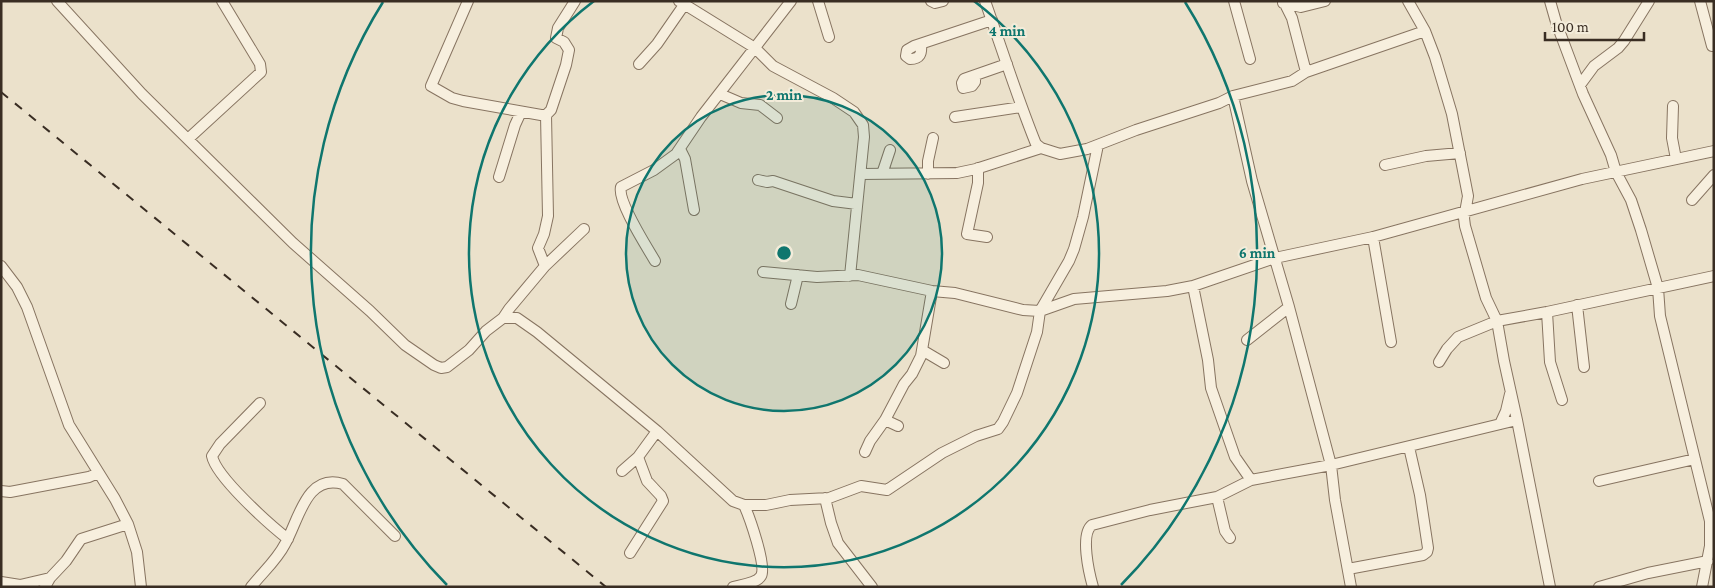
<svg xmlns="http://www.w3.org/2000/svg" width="1715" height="588" viewBox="0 0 1715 588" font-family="'Crimson Pro',serif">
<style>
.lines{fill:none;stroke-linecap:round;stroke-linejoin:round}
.minor-casing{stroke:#877461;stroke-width:12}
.minor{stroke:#f7efde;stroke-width:10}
.rail{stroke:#392d23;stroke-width:2;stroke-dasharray:9 9;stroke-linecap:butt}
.ring{fill:none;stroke:#0f766e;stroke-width:2.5}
.centre{fill:#0f766e;stroke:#f3ecda;stroke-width:2.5}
.ring-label{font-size:15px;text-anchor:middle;font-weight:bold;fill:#0f766e;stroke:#f3ecda;stroke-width:4;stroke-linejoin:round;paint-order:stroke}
</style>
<rect width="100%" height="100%" fill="#ebe1cb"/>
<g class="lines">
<g class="minor-casing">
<path id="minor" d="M57 1 142 94 293 243 370 311 405 345 434 365 441 368 447 367 469 350 486 331 503 318 509 309 545 266 538 248 544 234 548 216 546 115
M468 1 431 86 452 98 463 101 541 115H546L551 110 566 65 569 50 564 42 556 38 558 28 575 1
M679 1 755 48 773 66 833 98 854 112 863 125 864 137 850 276
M818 1 829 37
M931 1 935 3 943 1
M985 1C1002 49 1017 97 1036 144L1041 148 1060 154 1087 149 1136 130 1219 103 1233 96 1292 81 1306 72 1425 31
M1234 1 1250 59
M1408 1 1425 31 1435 57 1452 114 1468 196 1464 218 1465 226 1486 298 1497 321 1504 361 1517 420 1550 587
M1550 1 1556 22 1583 94 1611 155 1616 172 1631 200 1641 230 1658 288 1660 316 1710 521V546L1702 587
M1700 1 1712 46
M1283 3 1301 7 1325 1
M1285 4 1292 18 1306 72
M921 44C922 54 920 59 910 59L906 56 907 50 914 46 992 20
M639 64 657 44 684 5
M975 76V82L972 86 963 88 962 83 964 79 1007 64
M1580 85 1594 66 1618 48 1624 41 1649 1
M720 94 741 103 760 105 777 118
M1233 96 1252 181 1289 307 1331 465 1335 500 1351 587
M1673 106 1672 138 1676 159
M955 117 1021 107
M188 139 261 72 260 64 222 1
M680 149 685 159 694 210
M1385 165 1426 156 1460 153
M978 168V183L967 234 987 237
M861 174 957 173 976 169 1041 148
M882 174 890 150
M928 174V161L933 138
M499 177 515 125 521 112
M758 180 767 182 773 181 833 201 857 204
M1692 200 1714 175
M1373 237 1391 342
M655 261C647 247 617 201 621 187L654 170 676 154 701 117 791 1
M1 266 17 287 27 307 69 425 115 499 128 524 137 552 141 587
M545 266 584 229
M763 272 817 277 858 275 932 291 955 293 1023 310 1040 311 1074 299 1167 291 1193 286 1275 258 1373 237 1582 179 1714 151
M1193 286 1208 360 1211 388 1235 457 1251 480
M791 304 798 275
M1577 305 1584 367
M1547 312 1550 362 1562 400
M503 318H517L537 332 657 431 733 501 744 505H766L790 500 829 498 861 486 887 490 942 453 976 436 998 429 1003 422 1017 393 1037 332 1040 311 1069 261 1074 249 1083 217 1098 145
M1247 340 1289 307
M922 350 944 363
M1439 362 1447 349 1458 337 1497 321 1547 312 1714 276
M260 403 220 444 212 456C216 477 270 525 288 539
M885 420 898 426
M1500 424 1506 411 1510 394
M865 452 870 441 885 420 904 384 912 374 921 356 932 291
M622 471 638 457 657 431
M1599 481 1695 459
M1 491 10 492 89 477 98 473
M1217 497 1225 531 1230 538
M825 498 831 523 838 543 872 587
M630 553 663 501 661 496 647 481 638 457
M1348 569 1423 555 1427 552 1428 548 1420 495 1409 447
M1 582 20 585 50 578
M45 587 50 578 66 561 81 539 128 524
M251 587C262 573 277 560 285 544 299 520 306 473 343 484L395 536
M733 587C741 585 757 583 761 576 767 566 749 516 744 505
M1093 587C1089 573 1080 534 1092 525L1150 510 1217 497 1251 480 1331 465 1517 420
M1599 587 1648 573 1708 561"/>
</g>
<use href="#minor" class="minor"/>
<path class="rail" d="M1 92 606 587"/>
</g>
<circle cx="784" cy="253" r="158" fill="#0f766e" fill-opacity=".12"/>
<g class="ring">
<circle cx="784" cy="253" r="158"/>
<path d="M974 1A315 315 0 1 1 594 1"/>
<path d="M447 585A473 473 0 0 1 383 2M1185 2A473 473 0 0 1 1121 585"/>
</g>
<circle cx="784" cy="253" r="8" class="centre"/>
<g class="ring-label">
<text x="1007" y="36">4 min</text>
<text x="784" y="100">2 min</text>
<text x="1257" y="258">6 min</text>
</g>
<rect width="1715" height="588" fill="none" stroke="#392d23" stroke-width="5"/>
<path d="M1545 32v8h99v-8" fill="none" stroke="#392d23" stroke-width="2.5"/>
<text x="1552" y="32" font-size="15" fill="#392d23" stroke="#f3ecda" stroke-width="4" paint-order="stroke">100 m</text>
</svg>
